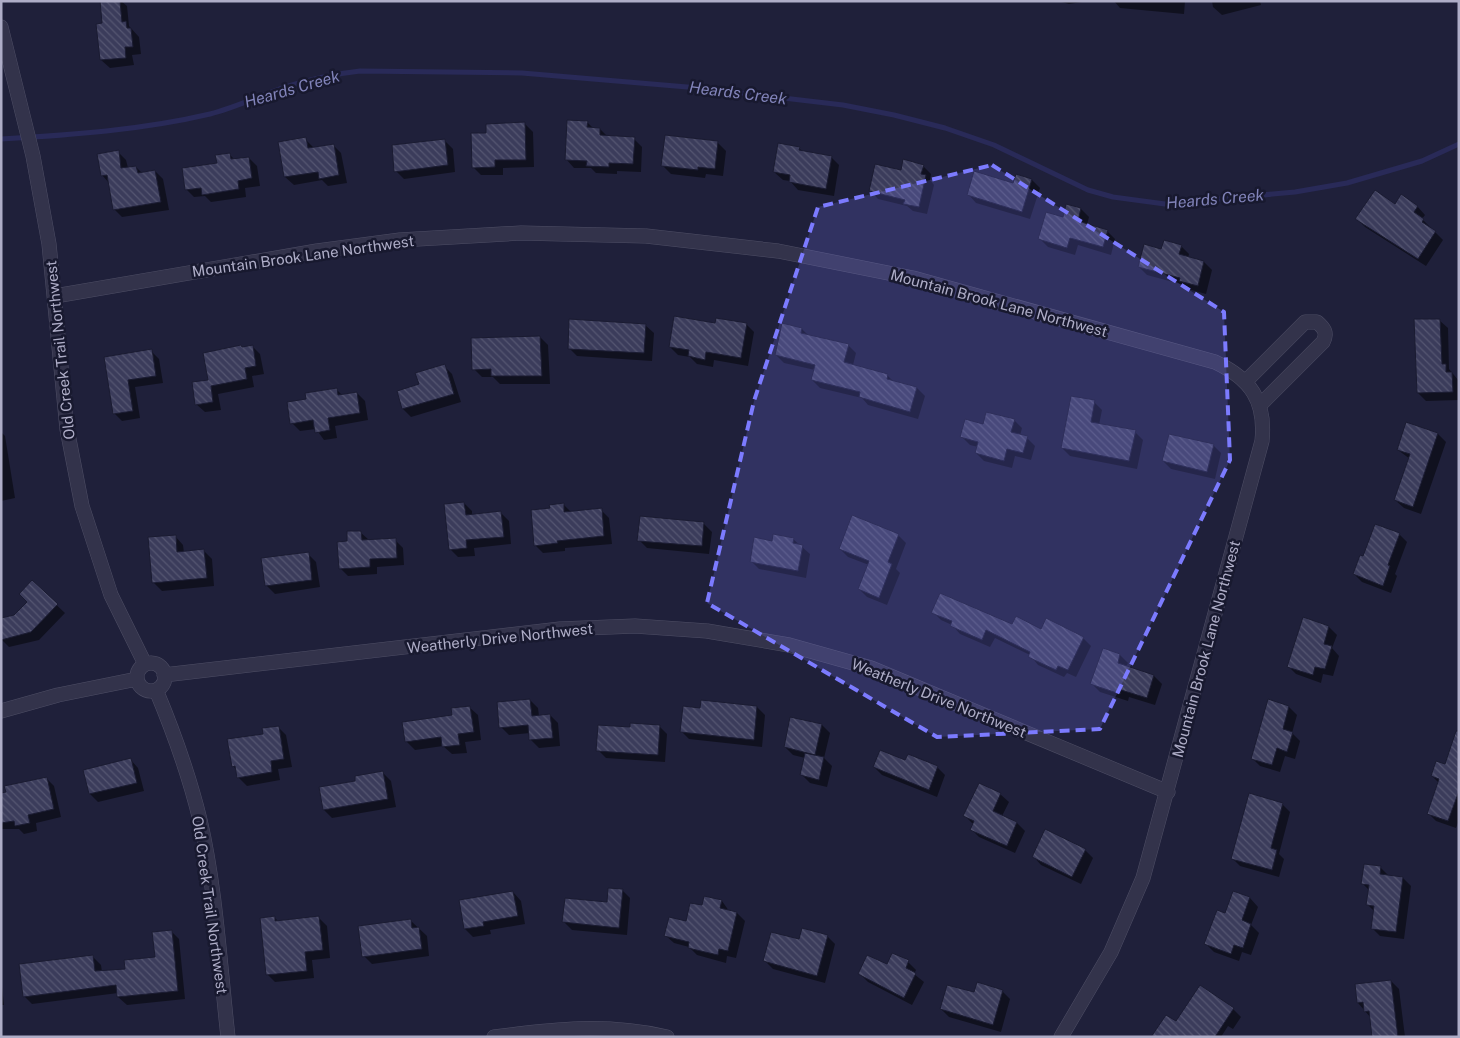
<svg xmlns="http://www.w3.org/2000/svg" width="1460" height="1038" viewBox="0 0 1460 1038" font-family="'Public Sans',sans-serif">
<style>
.shadow{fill:#0007}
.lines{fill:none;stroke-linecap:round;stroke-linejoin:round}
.stream{stroke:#292a58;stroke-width:5}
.building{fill:url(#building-back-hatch);stroke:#1a1b31}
.minor-casing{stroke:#4e4e65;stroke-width:15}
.minor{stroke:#33334b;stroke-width:14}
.marked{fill:#7c7bff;fill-opacity:0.2;stroke:#7c7bff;stroke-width:4;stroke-dasharray:10 6;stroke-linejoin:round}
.labels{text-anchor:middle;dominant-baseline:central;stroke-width:5;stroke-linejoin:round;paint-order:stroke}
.street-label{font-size:15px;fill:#aeadc7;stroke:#18192f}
.water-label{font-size:16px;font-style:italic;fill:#8284ba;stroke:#18192f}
</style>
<defs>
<pattern id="building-back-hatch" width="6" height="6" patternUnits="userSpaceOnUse" patternTransform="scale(1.25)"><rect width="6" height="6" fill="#3b3c5b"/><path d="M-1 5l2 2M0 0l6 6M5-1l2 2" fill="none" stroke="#555671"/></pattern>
</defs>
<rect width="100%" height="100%" fill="#1f203a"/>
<path class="shadow" d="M101 1H121L127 6 129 26 139 37 141 54 132 55 134 65 110 68 101 60 98 25 103 24Z
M1058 1H1088L1069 4Z
M1114 1H1185L1184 14 1120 8Z
M1212 1H1260L1261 5 1222 15 1213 7Z
M587 122 594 129H600L608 137 634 139 642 147 641 172 617 171V174L596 173 591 168H574L566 159Z
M525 124 533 132 534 167 503 168V175H481L473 167 487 134Z
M305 139 314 148 333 145 341 153 347 183 328 186 322 180 294 185 285 177Z
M445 141 453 149 455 172 404 179 396 171Z
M718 143 726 151 723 176 706 174 705 178 671 174 663 166Z
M799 148 804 153 831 157 839 165 834 196 798 190 790 181 783 180 774 172Z
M118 152 126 160 128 168 136 167 142 173 155 171 163 179 169 210 122 217 114 209 109 183 102 175Z
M229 154 235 160 249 158 257 166 260 186 245 188 246 197 211 202 205 196 194 197 186 189Z
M923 166 931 174 930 180 934 185 927 214 913 211 907 206 878 199 870 190 902 172Z
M1032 180 1040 188 1030 219 976 203 968 194Z
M1396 205 1417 206 1425 215 1422 219 1443 240 1426 266 1365 227 1357 219Z
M1067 206 1081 209 1089 217 1087 225 1107 231 1115 239 1111 255 1078 245 1075 255 1048 247 1040 239 1063 218Z
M1181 246 1189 254 1188 258 1204 262 1212 270 1206 294 1188 289 1184 285 1147 275 1139 267 1162 250Z
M1439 320 1448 328 1449 369 1459 381V400L1426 401 1418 393Z
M746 324 754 332 748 366 714 360 713 367 697 364 690 357 678 355 670 347 716 325Z
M645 325 654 333 652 361 577 356 569 348Z
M783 325 802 329 808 335 848 345 856 353 853 365 888 376 894 382 917 388 925 396 918 419 868 405 862 398 820 388 812 380 815 370 784 363 776 355Z
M540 337 548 345 550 384H500L493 377H482L474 369Z
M252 346 260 354 264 374 252 376 254 387 218 394 221 410 205 412 196 404 209 381 242 348Z
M151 351 159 359 163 383 135 387 140 418 122 421 114 413 105 358Z
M444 366 452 374 461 402 411 417 403 409 398 391 420 385Z
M336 389 342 395 357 393 365 401 368 420 335 426 337 438 324 440 316 429 300 431 292 423 308 400Z
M1094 402 1102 410 1099 425 1135 432 1143 440 1137 469 1070 456 1062 448Z
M1014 420 1022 428 1020 436 1027 438 1035 446 1031 460 1015 456 1012 468 984 461 976 453 978 447 970 445 962 437 984 425Z
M1 432 5 436 15 498 1 501Z
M1438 434 1446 442 1421 514 1404 508 1395 500 1410 459 1398 450Z
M1213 445 1221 453 1215 479 1171 469 1163 461Z
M464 503 472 511V516L501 513 509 521 511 544 474 548 475 556 458 557 450 549Z
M563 504 571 512 601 510 609 518 612 544 565 548V551L543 553 535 545 551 509Z
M703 523 712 532 709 554 647 548 639 540Z
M360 532 369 540H395L403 548 404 565 377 567V574L348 576 340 568 349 542Z
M1399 534 1407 542 1395 574 1397 576 1391 593 1362 582 1354 574 1364 558Z
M898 535 906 543 896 569 900 573 887 605 867 597 859 589 869 565 848 557 840 549Z
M175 536 183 545 184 553 204 551 212 559 214 586 162 591 154 583Z
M793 539 810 554 806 578 759 569 751 561 773 542Z
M308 554 316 562 320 587 275 594 267 586 263 559Z
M32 582 65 613 39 640 9 647 1 639 29 602Z
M933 612 1083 638 1091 646 1076 677 1067 673 1064 677 1038 665 1030 655 995 638 990 647 960 634 952 625 941 620Z
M1304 619 1329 627 1337 635 1332 648 1339 656 1333 676 1323 674 1321 683 1296 674 1288 666Z
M1120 655 1128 663 1126 667 1154 676 1162 684 1155 705 1129 697 1128 701 1100 692 1092 684Z
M530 700 538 708 539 716 550 715 558 723 560 746 539 748 531 740 530 733 509 735 501 727Z
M469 707 478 715 481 740 465 742 467 753 452 754 443 746 415 750 407 742Z
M757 707 765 715 762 747 689 739 681 731 701 709Z
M1289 707 1297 715 1292 733 1300 741 1295 759 1285 756 1280 772 1260 766 1252 758Z
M791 718 822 725 830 733 824 758 832 766 827 787 810 783 802 775 805 758 793 755 785 747Z
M659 726 667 734 665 762 606 758 598 750 631 728Z
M278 727 286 735 292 767 278 769 280 780 247 786 239 778 237 770 233 766 265 735Z
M1459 756V820L1456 828 1436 821 1428 813 1439 783 1432 776Z
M130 759 138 768 144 791 98 802 90 794Z
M906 762 937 767 945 775 937 797 882 775 874 767Z
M383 773 391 781 396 807 332 818 324 810 357 782Z
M46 778 54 786 61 817 36 823 37 831 24 834 19 829H1V794Z
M1000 794 1009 802 1002 816 1017 823 1025 831 1015 853 979 837 971 829 973 824 965 816Z
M1282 804 1290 812 1279 854 1284 859 1279 877 1240 866 1232 858Z
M1085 850 1093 858 1081 884 1041 865 1033 856Z
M1380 867 1389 876 1403 878 1411 886 1404 939 1380 936 1372 928 1374 911 1367 904 1369 890 1362 883Z
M622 890 630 898 627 935 572 930 564 922 608 904Z
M513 892 521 901 525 924 490 930 491 934 473 937 465 929Z
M1233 892 1250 898 1258 907 1251 925 1259 933 1251 955 1242 952 1239 961 1214 952 1206 944 1225 914Z
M722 901 729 911 737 913 745 921 736 958 727 956 726 963 697 955 689 947 674 943 665 935 686 923 703 907Z
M275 918 279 922 319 918 327 926 330 958 312 960 314 978 275 982 267 974Z
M410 920 427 936 429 956 372 964 364 956Z
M171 931 179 939 185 999 127 1005 118 997V993L32 1004 24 996 93 957 101 965 102 972 126 970 156 958Z
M827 936 835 944 825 983 773 969 765 961 800 940Z
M908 962 916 970 914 974 924 982 912 1005 868 982 860 974Z
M1 978 4 1005H1Z
M1391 981 1399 989 1405 1037H1374L1371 1018 1358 1003Z
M1002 991 1010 999 1001 1032 949 1017 941 1009 975 994Z
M1233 1009 1241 1017 1233 1029 1228 1026 1221 1037H1159L1176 1023Z"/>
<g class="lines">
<path class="stream" d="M1 139C71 135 142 130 210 114 234 108 257 97 282 88 307 80 333 74 360 71L522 73 699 88 843 105 894 115 945 128 994 145 1088 190 1113 197 1165 204 1295 192 1347 183 1422 161 1459 144"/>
</g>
<path class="building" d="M100 1H120L122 22 126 21 127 28H131L133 47H125L126 58 100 60 96 24 102 23Z
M567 120 588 121 587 127 600 128V135L635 137 633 164 609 163V167L586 166 587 161 565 160Z
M525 122 526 160H495V167L472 168 471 133H486V124Z
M665 135 718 141 715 169 698 167V170L661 166Z
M306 137 308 148 334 144 339 175 319 179 318 172 284 177 278 142Z
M445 139 448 165 394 172 392 145Z
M778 143 800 147 799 150 832 156 826 189 789 182 790 175 773 172Z
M119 150 121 168 136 166 138 173 155 170 161 202 113 210 107 175 101 176 97 154Z
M230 153 231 159 249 157 252 178 238 181 239 189 202 195 201 188 185 190 182 168 217 163 215 155Z
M903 159 924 165 921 174 926 175 919 207 903 204 905 200 869 191 875 164 901 170Z
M974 171 1013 183 1016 174 1032 179 1022 212 967 195Z
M1375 190 1395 204 1401 194 1418 206 1414 212 1424 219 1422 222 1436 231 1418 259 1355 219Z
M1066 204 1081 208 1078 221 1108 230 1103 247 1070 238 1067 248 1038 239 1046 212 1063 217Z
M1164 240 1182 245 1179 254 1204 261 1198 286 1179 281 1180 278 1138 267 1144 244 1161 249Z
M674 316 715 323 716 318 747 323 741 358 706 352 705 360 688 356 689 350 669 347Z
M569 319 646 324 644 353 568 349Z
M1414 319H1440L1442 364H1446V372H1452L1453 392 1417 393Z
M782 323 802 328 801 333 849 344 844 362 888 374 887 379 917 387 910 412 859 397 860 392 811 380 815 365 775 355Z
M540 336 542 376H491V369L472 370 471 338Z
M241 345 242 347 253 345 256 366 245 368 247 379 211 386 213 402 195 405 192 382 208 380 203 353Z
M152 349 156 376 128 380 133 411 113 414 104 357Z
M445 364 454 394 402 409 397 391 419 384 415 373Z
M337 388 338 395 357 392 360 413 328 418 330 430 315 433 313 420 290 424 287 402 306 399 305 393Z
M1071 396 1095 400 1091 422 1136 430 1129 461 1061 448Z
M986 412 1015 419 1011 432 1028 436 1023 453 1007 449 1004 461 975 453 978 442 960 437 965 419 983 424Z
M1406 422 1438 433 1413 507 1394 500 1410 454 1397 450Z
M1169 434 1214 444 1207 472 1162 461Z
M464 502 466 515 501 511 504 537 466 540 467 548 449 550 444 504Z
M564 503V512L602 508 604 536 557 541 558 543 534 546 531 510 550 508 549 505Z
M852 515 899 534 888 562 892 564 879 598 858 589 869 561 839 549Z
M640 516 704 522 702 546 637 541Z
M1375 524 1400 533 1388 565 1390 566 1383 586 1353 574 1360 555 1363 556Z
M347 531H361L362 540 396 538 397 558 370 559V567L339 569 337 542 347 541Z
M773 534 794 538 793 543 803 545 798 571 750 562 754 537 772 541Z
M176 535 177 552 204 549 207 578 152 583 148 537Z
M309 552 312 580 265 586 261 558Z
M32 580 58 604 31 632 1 640V618L14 615 27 602 19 594Z
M940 593 1012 624 1016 616 1041 629 1046 618 1084 637 1068 670 1058 666 1056 670 1028 657 1030 652 986 630 982 640 950 626 952 621 931 613Z
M1303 617 1329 626 1324 644 1332 646 1325 669 1315 667 1313 675 1287 667Z
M1103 648 1120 654 1118 663 1154 675 1147 698 1121 690 1120 694 1090 684Z
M530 699 532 716 550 714 553 738 529 740 528 725 499 728 497 702Z
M1268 699 1289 706 1283 729 1293 732 1287 752 1277 748 1272 765 1251 759Z
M701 700 757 706 754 740 680 732 683 706 700 708Z
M470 706 474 732 458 734 460 745 442 747 441 737 405 742 402 722 452 715 451 708Z
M790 717 822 724 815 755 784 747Z
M630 723 660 725 658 755 596 751 598 725 630 727Z
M279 726 284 759 271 761 272 772 237 778 235 766 232 767 227 739 263 734 262 728Z
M1456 731H1459V791L1448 821 1427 814 1439 779 1431 776 1436 761 1445 764Z
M880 750 905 760 908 754 938 766 929 790 873 767Z
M805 753 824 757 819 780 800 775Z
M131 758 137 783 89 794 83 770Z
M383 771 388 799 323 810 319 787 355 781V776Z
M47 777 54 809 28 815 30 823 15 826 14 821 1 823V793L6 792 4 786Z
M979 783 1001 793 993 811 1017 822 1007 846 970 830 974 821 963 816Z
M1249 793 1283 803 1271 848 1277 850 1272 870 1231 859Z
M1045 829 1086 849 1072 877 1032 857Z
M1364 864 1381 866 1380 874 1403 877 1396 932 1371 929 1374 906 1366 905 1369 885 1361 884Z
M608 888 623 889 619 928 562 922 565 898 607 902Z
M513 891 518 916 483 922 484 926 464 929 459 900Z
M1233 891 1250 897 1242 920 1251 924 1243 948 1234 945 1231 954 1204 944 1217 910 1225 913Z
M704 896 722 900 720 908 737 912 728 951 719 949 718 955 688 948 689 942 664 936 669 917 686 921 690 903 702 905Z
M275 916V921L319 916 323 950 305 952 307 971 266 975 260 918Z
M411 919 412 928 419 927 422 949 362 957 358 926Z
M802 928 828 935 817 976 763 961 771 932 799 939Z
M172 930 178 991 117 997 116 985 23 997 19 964 93 955 95 971 125 969 124 960 155 957 152 932Z
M892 953 909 960 906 968 916 973 904 998 858 974 867 955 887 964Z
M1391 980 1398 1037H1372L1369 1011 1364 1012 1363 1002 1357 1003 1355 984Z
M977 982 1003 990 993 1025 940 1009 947 985 974 992Z
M1200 985 1234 1008 1215 1037H1151L1166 1015 1176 1021Z"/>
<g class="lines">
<g class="minor-casing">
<path id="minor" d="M1 27 33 156 49 244 67 429 82 506 111 595 145 664
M55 296 317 251 400 240 521 233 646 236 778 251 913 278 1215 362C1251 379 1266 401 1262 441L1143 878 1111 952 1061 1037
M1246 381 1305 322H1317C1324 328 1328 333 1323 342L1260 405
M137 677a14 14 0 1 1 28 0a14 14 0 1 1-28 0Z
M164 675 560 629 635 626 707 631 789 645 871 668 1168 792
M156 690C174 733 189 775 200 820 216 889 220 966 228 1037
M1 711 58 695 137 679
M494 1037C556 1029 605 1023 667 1037"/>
</g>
<use href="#minor" class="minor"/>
</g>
<path class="marked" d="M992 165 1224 312 1230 460 1100 729 937 737 707 603 754 401 818 207Z"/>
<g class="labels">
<g class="street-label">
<text transform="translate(303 256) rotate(-8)">Mountain Brook Lane Northwest</text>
<text transform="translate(999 303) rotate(15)">Mountain Brook Lane Northwest</text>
<text transform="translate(60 350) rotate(-96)">Old Creek Trail Northwest</text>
<text transform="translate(500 638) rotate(-6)">Weatherly Drive Northwest</text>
<text transform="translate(1206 649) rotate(-75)">Mountain Brook Lane Northwest</text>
<text transform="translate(939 698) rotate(22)">Weatherly Drive Northwest</text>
<text transform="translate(210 905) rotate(82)">Old Creek Trail Northwest</text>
</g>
<g class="water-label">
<text transform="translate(292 89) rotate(-16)">Heards Creek</text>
<text transform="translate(738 93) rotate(7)">Heards Creek</text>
<text transform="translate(1215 199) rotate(-5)">Heards Creek</text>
</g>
</g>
<rect width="1460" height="1038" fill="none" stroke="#aeadc7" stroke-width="5"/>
</svg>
